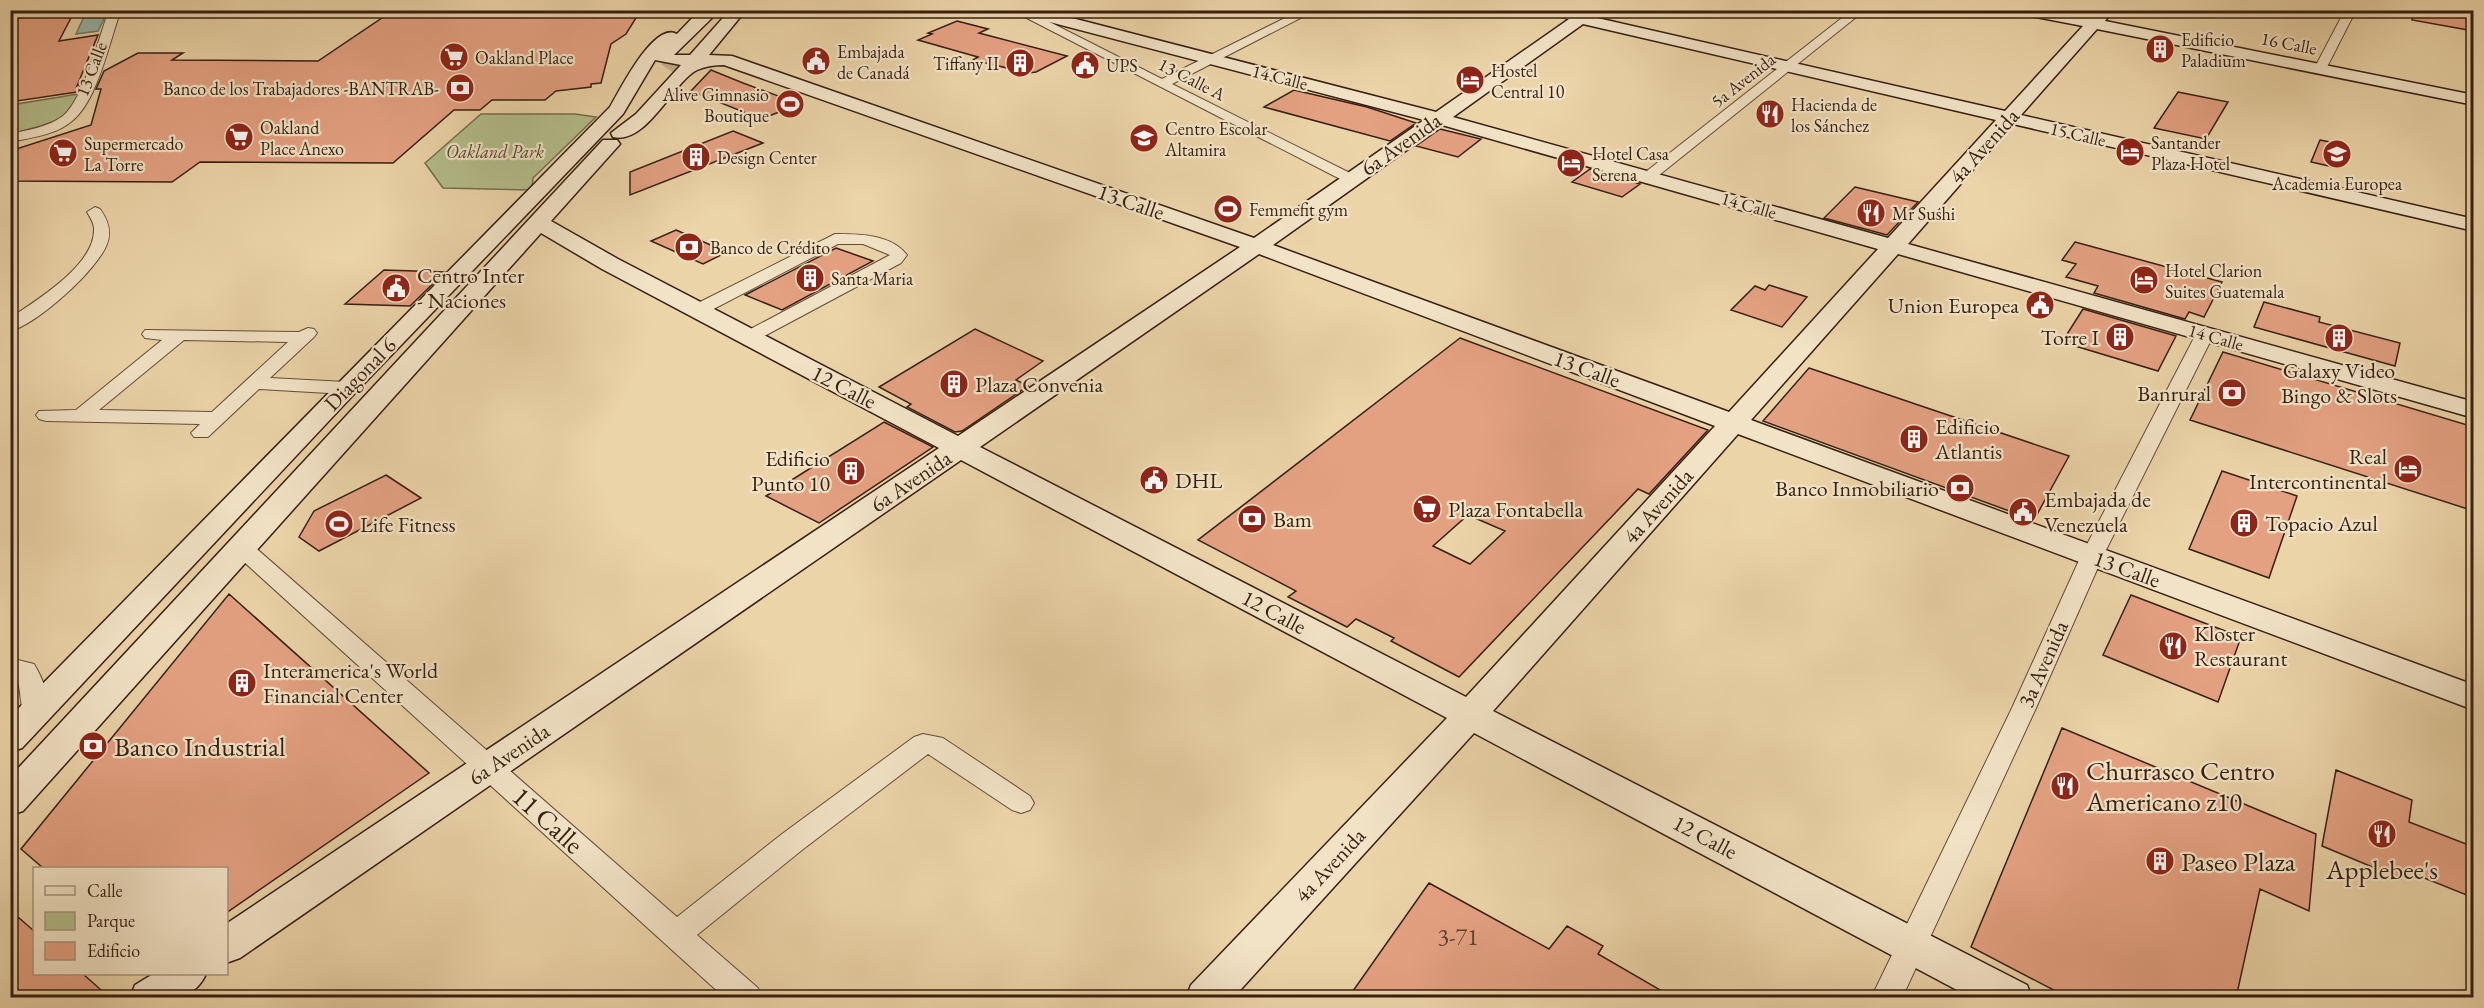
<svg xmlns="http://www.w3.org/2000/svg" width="2484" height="1008" viewBox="0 0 2484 1008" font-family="'EB Garamond',serif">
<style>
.green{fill:#b3bd8a;stroke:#746e4e;stroke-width:1.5}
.water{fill:#98b8ac;stroke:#717b6e;stroke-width:1.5}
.building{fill:#e4a182;stroke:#361f12;stroke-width:1.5;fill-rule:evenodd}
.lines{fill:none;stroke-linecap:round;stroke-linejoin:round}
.secondary-tunnel{stroke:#c7b08a;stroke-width:17;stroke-dasharray:17 9;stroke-linecap:butt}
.street-casing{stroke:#634c38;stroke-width:2}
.secondary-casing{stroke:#361f12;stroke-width:3}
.street{fill:#f2e3c6;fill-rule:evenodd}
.secondary{fill:#f2e3c6;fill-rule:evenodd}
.labels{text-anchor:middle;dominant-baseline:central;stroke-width:4.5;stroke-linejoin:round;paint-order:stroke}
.far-poi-label{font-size:18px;fill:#361f12;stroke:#f2e3c6;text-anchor:start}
.far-street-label{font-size:18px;fill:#361f12;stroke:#f2e3c6}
.far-park-label{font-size:18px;font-style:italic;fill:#554630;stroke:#f2e3c6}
.street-label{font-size:22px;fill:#361f12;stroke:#f2e3c6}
.poi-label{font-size:22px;fill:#361f12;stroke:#f2e3c6;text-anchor:start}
.near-number-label{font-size:24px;fill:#62402e}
.near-poi-label{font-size:27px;fill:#361f12;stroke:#f2e3c6;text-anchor:start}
.near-street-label{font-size:27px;fill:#361f12;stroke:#f2e3c6}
</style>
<rect width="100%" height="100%" fill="#ebd4a8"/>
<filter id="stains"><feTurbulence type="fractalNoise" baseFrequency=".00333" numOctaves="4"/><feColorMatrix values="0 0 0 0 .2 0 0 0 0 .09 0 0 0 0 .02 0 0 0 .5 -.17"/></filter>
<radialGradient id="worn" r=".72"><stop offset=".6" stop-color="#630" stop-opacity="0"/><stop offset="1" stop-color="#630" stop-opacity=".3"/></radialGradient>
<path class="green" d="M84 93 68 116 41 126 11 134V105Z
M481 114H575L596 117 533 178 532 190 443 188 425 163Z"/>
<path class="water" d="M108 11 98 31 76 34 86 12Z"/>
<path class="building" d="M426 10H641L626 34 611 44 601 83 591 84V87L556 91 545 100H492L480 110H454L393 163 200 162 172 182 10 181V151L91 125 101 89H96L104 71 138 53H183L172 60 318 61 382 18 394 13 421 14Z
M2413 10H2474V31L2412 20Z
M74 12 59 41 98 35 77 86 81 83 77 92 10 102V19Z
M957 21 988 29 979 33 1067 56 1036 72 1028 73 973 60 978 57 918 40 932 34 928 33Z
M711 70 743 83 800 104 761 119 691 91Z
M1294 90 1367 107 1416 123 1390 141 1264 107Z
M2178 92 2228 102 2206 139 2154 128Z
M1440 129 1481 139 1458 157 1416 146Z
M733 131 763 143 630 195V172Z
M2320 140 2346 145 2338 168 2311 162Z
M1590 169 1640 184 1622 197 1572 182Z
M1855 187 1918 202 1887 235 1824 218Z
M676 230 727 252 703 264 651 241Z
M2075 242 2222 282 2204 317 2189 312 2185 319 2094 293 2098 286 2066 277 2076 264 2062 260Z
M836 248 873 261 782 310 745 295Z
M384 270 445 272 410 306 345 304Z
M1769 285 1807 297 1782 327 1731 310 1755 286 1765 290Z
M2264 302 2320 317 2319 322 2400 343 2395 366 2254 327Z
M2083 309 2176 336 2158 371 2062 342Z
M975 329 1043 361 1016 380 1028 386 962 431 955 432 907 407 911 404 879 387Z
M1460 338 1708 430 1649 494 1638 489 1459 677 1391 641 1394 638 1356 619 1347 627 1288 597 1296 591 1198 540ZM1468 515 1505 531 1470 564 1433 546Z
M2223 352 2474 427V511L2190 420Z
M1809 368 2069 456 2034 520 1763 421Z
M884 422 933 447 819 523 766 496Z
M2222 471 2297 496 2269 578 2189 549Z
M386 475 421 498 319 551 299 537 314 511Z
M229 594 429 773 226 913V868H43L21 849Z
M2131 595 2241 637 2218 702 2103 655Z
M2062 728 2316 834 2309 911 2260 889 2236 998H2069L1971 947Z
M2336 770 2412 800 2409 822 2474 847V898L2402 869 2401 879 2322 846Z
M1429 883 1549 949 1567 926 1603 946 1598 954 1674 998H1348Z
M10 910 34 931V974H83L110 998H10Z"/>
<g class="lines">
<path class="secondary-tunnel" d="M668 69 680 51"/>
<g class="street-casing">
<path id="street" d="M109 10H121C109 42 98 100 72 121 56 135 30 138 10 142V134C28 130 48 127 63 116 84 98 99 37 109 10Z
M1011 10H1026L1162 79 1301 10H1316L1172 84 1356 176 1358 179 1351 183 1346 182Z
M1537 10H1559L1585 17 1587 19 1581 23Z
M1852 10H1865L1653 180H1643L1641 177 1643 174Z
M2345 10H2356L2326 69 2324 72H2316L2314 69Z
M95 207 100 209C108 220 112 231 107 244 98 269 37 325 10 331V318C37 300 95 265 94 229 94 223 90 217 87 212Z
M835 234C859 234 891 234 907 255L901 263 755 341H743L740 337 743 333 890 255 863 244H838L704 314H692L689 310 692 306Z
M308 328 314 329 317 333 314 337 270 378 346 382 353 384 355 388 353 392 346 394 259 389 208 437H194L191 433 200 424 46 421 39 419 36 415 39 411 76 410 162 340 145 338 142 334 145 330 299 332ZM184 340 288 342 212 412 99 410Z
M2205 329 2211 330 2214 334 2103 556 2036 708 1902 998H1871L2012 708 2081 556 2196 334 2199 330Z
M241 540 249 542 677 917 782 834 914 737 923 734 943 738 1030 796 1034 803 1030 810 1021 813 1012 810 928 754 802 850 697 935 758 988 762 998H725L233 552 230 547 233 542Z
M10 658 34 664C43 679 53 702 44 719L35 722 26 719C19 706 22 690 16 676L10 675Z"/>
</g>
<g class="secondary-casing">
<path id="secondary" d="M700 10H716L717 13 674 55H690L730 10H746L709 55 732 56 1254 238 1424 120 1015 13 1014 10H1041L1436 112 1582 10H1600L1593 17 2005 111 2083 26 2026 15 2019 10H2052L2090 18 2097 10H2113L2105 21 2474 95V105L2097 29 2021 115 2474 219V231L2013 124 1908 244 2474 402V418L1898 254 1751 420 2474 685V710L1738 434 1493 711 2027 985 2032 998H1972L1474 733 1233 998H1186L1191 985 1447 718 961 460 240 958 226 963V924L939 448 602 269 541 233 23 811 10 815V777L603 140H617L620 144 551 221 618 259 958 436 1240 247 724 65C715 65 706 66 697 70 673 82 647 145 613 137L611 133 636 114 681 65 655 60 623 114 355 393 22 748 10 752V717L610 107C620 90 654 21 677 34ZM1583 24 1996 120 1888 238 1453 117ZM1442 125 1878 249 1729 412 1273 245ZM1259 254 1715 426 1466 697 980 447Z
M153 974H206C191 1006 160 998 130 998L135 985Z"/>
</g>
<use href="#street" class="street"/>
<use href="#secondary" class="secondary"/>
</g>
<defs>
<g id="building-disc" transform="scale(1.5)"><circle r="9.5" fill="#8f2418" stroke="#f2e3c6"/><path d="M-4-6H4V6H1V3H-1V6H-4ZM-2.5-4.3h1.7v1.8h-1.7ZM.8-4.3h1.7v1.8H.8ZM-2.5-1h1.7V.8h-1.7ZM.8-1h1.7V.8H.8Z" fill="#fff"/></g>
<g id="supermarket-disc" transform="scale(1.5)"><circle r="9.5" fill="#8f2418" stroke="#f2e3c6"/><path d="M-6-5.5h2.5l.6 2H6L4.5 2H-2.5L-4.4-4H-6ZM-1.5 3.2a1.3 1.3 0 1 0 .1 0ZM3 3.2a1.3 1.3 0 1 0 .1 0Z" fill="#fff"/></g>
<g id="civic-disc" transform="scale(1.5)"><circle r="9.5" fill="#8f2418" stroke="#f2e3c6"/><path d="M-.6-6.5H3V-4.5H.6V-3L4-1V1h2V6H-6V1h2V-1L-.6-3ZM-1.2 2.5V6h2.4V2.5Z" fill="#fff"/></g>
<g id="hotel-disc" transform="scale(1.5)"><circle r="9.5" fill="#8f2418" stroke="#f2e3c6"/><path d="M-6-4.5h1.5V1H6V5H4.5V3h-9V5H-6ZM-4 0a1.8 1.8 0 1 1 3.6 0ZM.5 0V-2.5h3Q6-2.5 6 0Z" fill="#fff"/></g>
<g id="bank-disc" transform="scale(1.5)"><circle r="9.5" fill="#8f2418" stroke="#f2e3c6"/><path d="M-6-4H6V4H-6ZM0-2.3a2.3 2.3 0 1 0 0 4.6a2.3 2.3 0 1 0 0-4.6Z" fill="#fff"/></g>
<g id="stadium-disc" transform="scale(1.5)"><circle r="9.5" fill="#8f2418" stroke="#f2e3c6"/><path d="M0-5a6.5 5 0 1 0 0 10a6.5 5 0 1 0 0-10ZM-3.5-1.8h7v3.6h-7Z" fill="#fff"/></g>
<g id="restaurant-disc" transform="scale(1.5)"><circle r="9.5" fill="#8f2418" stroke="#f2e3c6"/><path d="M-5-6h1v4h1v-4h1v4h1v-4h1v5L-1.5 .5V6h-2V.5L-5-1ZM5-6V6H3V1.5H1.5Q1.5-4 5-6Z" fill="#fff"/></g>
<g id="school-disc" transform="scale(1.5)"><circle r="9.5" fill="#8f2418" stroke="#f2e3c6"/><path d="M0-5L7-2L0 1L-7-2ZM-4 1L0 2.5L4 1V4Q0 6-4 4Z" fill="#fff"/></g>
</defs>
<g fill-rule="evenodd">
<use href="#building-disc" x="2160" y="49"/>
<use href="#supermarket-disc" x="454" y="57"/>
<use href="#civic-disc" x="816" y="61"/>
<use href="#building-disc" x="1020" y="63"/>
<use href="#civic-disc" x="1085" y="65"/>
<use href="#hotel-disc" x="1470" y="80"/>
<use href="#bank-disc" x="460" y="88"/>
<use href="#stadium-disc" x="790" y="104"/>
<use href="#restaurant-disc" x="1770" y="114"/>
<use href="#supermarket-disc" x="239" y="137"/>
<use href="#school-disc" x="1144" y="138"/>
<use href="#hotel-disc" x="2130" y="152"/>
<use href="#supermarket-disc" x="63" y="153"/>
<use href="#school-disc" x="2337" y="154"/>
<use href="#building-disc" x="696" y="157"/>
<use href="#hotel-disc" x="1571" y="163"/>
<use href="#stadium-disc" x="1228" y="209"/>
<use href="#restaurant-disc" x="1871" y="213"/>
<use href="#bank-disc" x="689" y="247"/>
<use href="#building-disc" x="810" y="278"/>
<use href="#hotel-disc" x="2144" y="280"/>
<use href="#civic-disc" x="396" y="288"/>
<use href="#civic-disc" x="2040" y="305"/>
<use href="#building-disc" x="2120" y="337"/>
<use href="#building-disc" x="2339" y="338"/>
<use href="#building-disc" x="954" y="384"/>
<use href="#bank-disc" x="2232" y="393"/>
<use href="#building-disc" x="1914" y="439"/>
<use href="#hotel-disc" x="2408" y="469"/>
<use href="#building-disc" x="851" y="471"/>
<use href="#civic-disc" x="1154" y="480"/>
<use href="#bank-disc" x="1960" y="488"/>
<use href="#supermarket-disc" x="1427" y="509"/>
<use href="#civic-disc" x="2023" y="512"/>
<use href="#bank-disc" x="1252" y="519"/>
<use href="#building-disc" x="2244" y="523"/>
<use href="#stadium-disc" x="339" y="524"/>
<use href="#restaurant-disc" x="2173" y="646"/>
<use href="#building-disc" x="242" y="683"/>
<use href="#bank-disc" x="93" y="746"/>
<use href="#restaurant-disc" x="2065" y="786"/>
<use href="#restaurant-disc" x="2382" y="834"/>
<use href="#building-disc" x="2160" y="861"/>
</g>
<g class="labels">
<g class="far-poi-label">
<text x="2181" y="39">Edificio<tspan x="2181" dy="21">Paladium</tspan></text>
<text x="837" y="51">Embajada<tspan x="837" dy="21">de Canadá</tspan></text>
<text x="475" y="57">Oakland Place</text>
<text x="999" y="63" text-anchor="end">Tiffany II</text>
<text x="1106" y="65">UPS</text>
<text x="1491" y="70">Hostel<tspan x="1491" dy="21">Central 10</tspan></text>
<text x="439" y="88" text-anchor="end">Banco de los Trabajadores -BANTRAB-</text>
<text x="769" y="94" text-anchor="end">Alive Gimnasio<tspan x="769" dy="21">Boutique</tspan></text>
<text x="1791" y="104">Hacienda de<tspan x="1791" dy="21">los Sánchez</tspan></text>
<text x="260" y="127">Oakland<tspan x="260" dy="21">Place Anexo</tspan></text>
<text x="1165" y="128">Centro Escolar<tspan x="1165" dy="21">Altamira</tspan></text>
<text x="2151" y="142">Santander<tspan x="2151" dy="21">Plaza Hotel</tspan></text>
<text x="84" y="143">Supermercado<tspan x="84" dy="21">La Torre</tspan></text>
<text x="1592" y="153">Hotel Casa<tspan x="1592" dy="21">Serena</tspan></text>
<text x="717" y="157">Design Center</text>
<text x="2337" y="183" text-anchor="middle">Academia Europea</text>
<text x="1249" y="209">Femmefit gym</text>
<text x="1892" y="213">Mr Sushi</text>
<text x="710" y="247">Banco de Crédito</text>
<text x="2165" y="270">Hotel Clarion<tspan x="2165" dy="21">Suites Guatemala</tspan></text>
<text x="831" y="278">Santa Maria</text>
</g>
<g class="far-street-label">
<text transform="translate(2289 43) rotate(11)">16 Calle</text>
<text transform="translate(91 69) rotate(-69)">13 Calle</text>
<text transform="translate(1280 77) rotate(14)">14 Calle</text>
<text transform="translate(1192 79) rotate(27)">13 Calle A</text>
<text transform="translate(1743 80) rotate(-38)">5a Avenida</text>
<text transform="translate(2078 134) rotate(13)">15 Calle</text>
<text transform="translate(1749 205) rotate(16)">14 Calle</text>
<text transform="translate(2216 337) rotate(16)">14 Calle</text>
</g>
<g class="far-park-label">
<text x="495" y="151">Oakland Park</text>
</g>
<g class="street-label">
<text transform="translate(1401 144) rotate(-35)">6a Avenida</text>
<text transform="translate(1984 146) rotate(-48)">4a Avenida</text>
<text transform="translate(1131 202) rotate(19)">13 Calle</text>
<text transform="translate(1587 369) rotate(20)">13 Calle</text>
<text transform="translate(360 374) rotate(-46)">Diagonal 6</text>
<text transform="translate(844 387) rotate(27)">12 Calle</text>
<text transform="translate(911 481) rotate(-34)">6a Avenida</text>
<text transform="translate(1658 506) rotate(-48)">4a Avenida</text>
<text transform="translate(2127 569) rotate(20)">13 Calle</text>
<text transform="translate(1274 612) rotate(28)">12 Calle</text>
<text transform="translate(2043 664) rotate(-66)">3a Avenida</text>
<text transform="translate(509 754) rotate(-34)">6a Avenida</text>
<text transform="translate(1705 837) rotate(28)">12 Calle</text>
<text transform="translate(1330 865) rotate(-47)">4a Avenida</text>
</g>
<g class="poi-label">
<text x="417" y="275">Centro Inter<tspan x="417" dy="25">- Naciones</tspan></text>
<text x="2019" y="305" text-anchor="end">Union Europea</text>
<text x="2099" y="337" text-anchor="end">Torre I</text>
<text x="2339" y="370" text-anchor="middle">Galaxy Video<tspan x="2339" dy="25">Bingo &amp; Slots</tspan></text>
<text x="975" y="384">Plaza Convenia</text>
<text x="2211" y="393" text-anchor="end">Banrural</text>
<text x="1935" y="426">Edificio<tspan x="1935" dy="25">Atlantis</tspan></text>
<text x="2387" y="456" text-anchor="end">Real<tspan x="2387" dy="25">Intercontinental</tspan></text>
<text x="830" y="458" text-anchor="end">Edificio<tspan x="830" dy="25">Punto 10</tspan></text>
<text x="1175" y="480">DHL</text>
<text x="1939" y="488" text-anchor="end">Banco Inmobiliario</text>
<text x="2044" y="499">Embajada de<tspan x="2044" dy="25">Venezuela</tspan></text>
<text x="1448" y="509">Plaza Fontabella</text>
<text x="1273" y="519">Bam</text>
<text x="2265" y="523">Topacio Azul</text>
<text x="360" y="524">Life Fitness</text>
<text x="2194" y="633">Kloster<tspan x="2194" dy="25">Restaurant</tspan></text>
<text x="263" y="670">Interamerica's World<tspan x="263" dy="25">Financial Center</tspan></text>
</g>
<g class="near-number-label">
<text x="1458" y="936">3-71</text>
</g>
<g class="near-poi-label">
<text x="114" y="746">Banco Industrial</text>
<text x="2086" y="770">Churrasco Centro<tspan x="2086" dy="31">Americano z10</tspan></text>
<text x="2181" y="861">Paseo Plaza</text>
<text x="2382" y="869" text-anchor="middle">Applebee's</text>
</g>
<g class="near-street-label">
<text transform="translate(548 820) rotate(42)">11 Calle</text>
</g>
</g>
<rect width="2484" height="1008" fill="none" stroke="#ebd4a8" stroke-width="36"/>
<rect x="12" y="12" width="2460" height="984" fill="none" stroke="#361f12" stroke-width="3"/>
<rect x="18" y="18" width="2448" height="972" fill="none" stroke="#361f12" stroke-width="1.5"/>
<rect x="33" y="867" width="195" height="108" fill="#f2e3c6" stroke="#a7957e" stroke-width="1.5"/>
<rect x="45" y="886" width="30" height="9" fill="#f2e3c6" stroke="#a7957e" stroke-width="1.5"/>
<text x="87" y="897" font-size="18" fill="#361f12">Calle</text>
<rect x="45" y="912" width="30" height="18" fill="#b3bd8a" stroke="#a7957e" stroke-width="1.5"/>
<text x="87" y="927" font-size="18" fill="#361f12">Parque</text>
<rect x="45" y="942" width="30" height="18" fill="#e4a182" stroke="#a7957e" stroke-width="1.5"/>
<text x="87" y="957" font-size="18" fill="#361f12">Edificio</text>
<rect width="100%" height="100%" filter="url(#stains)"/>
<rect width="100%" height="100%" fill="url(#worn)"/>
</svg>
